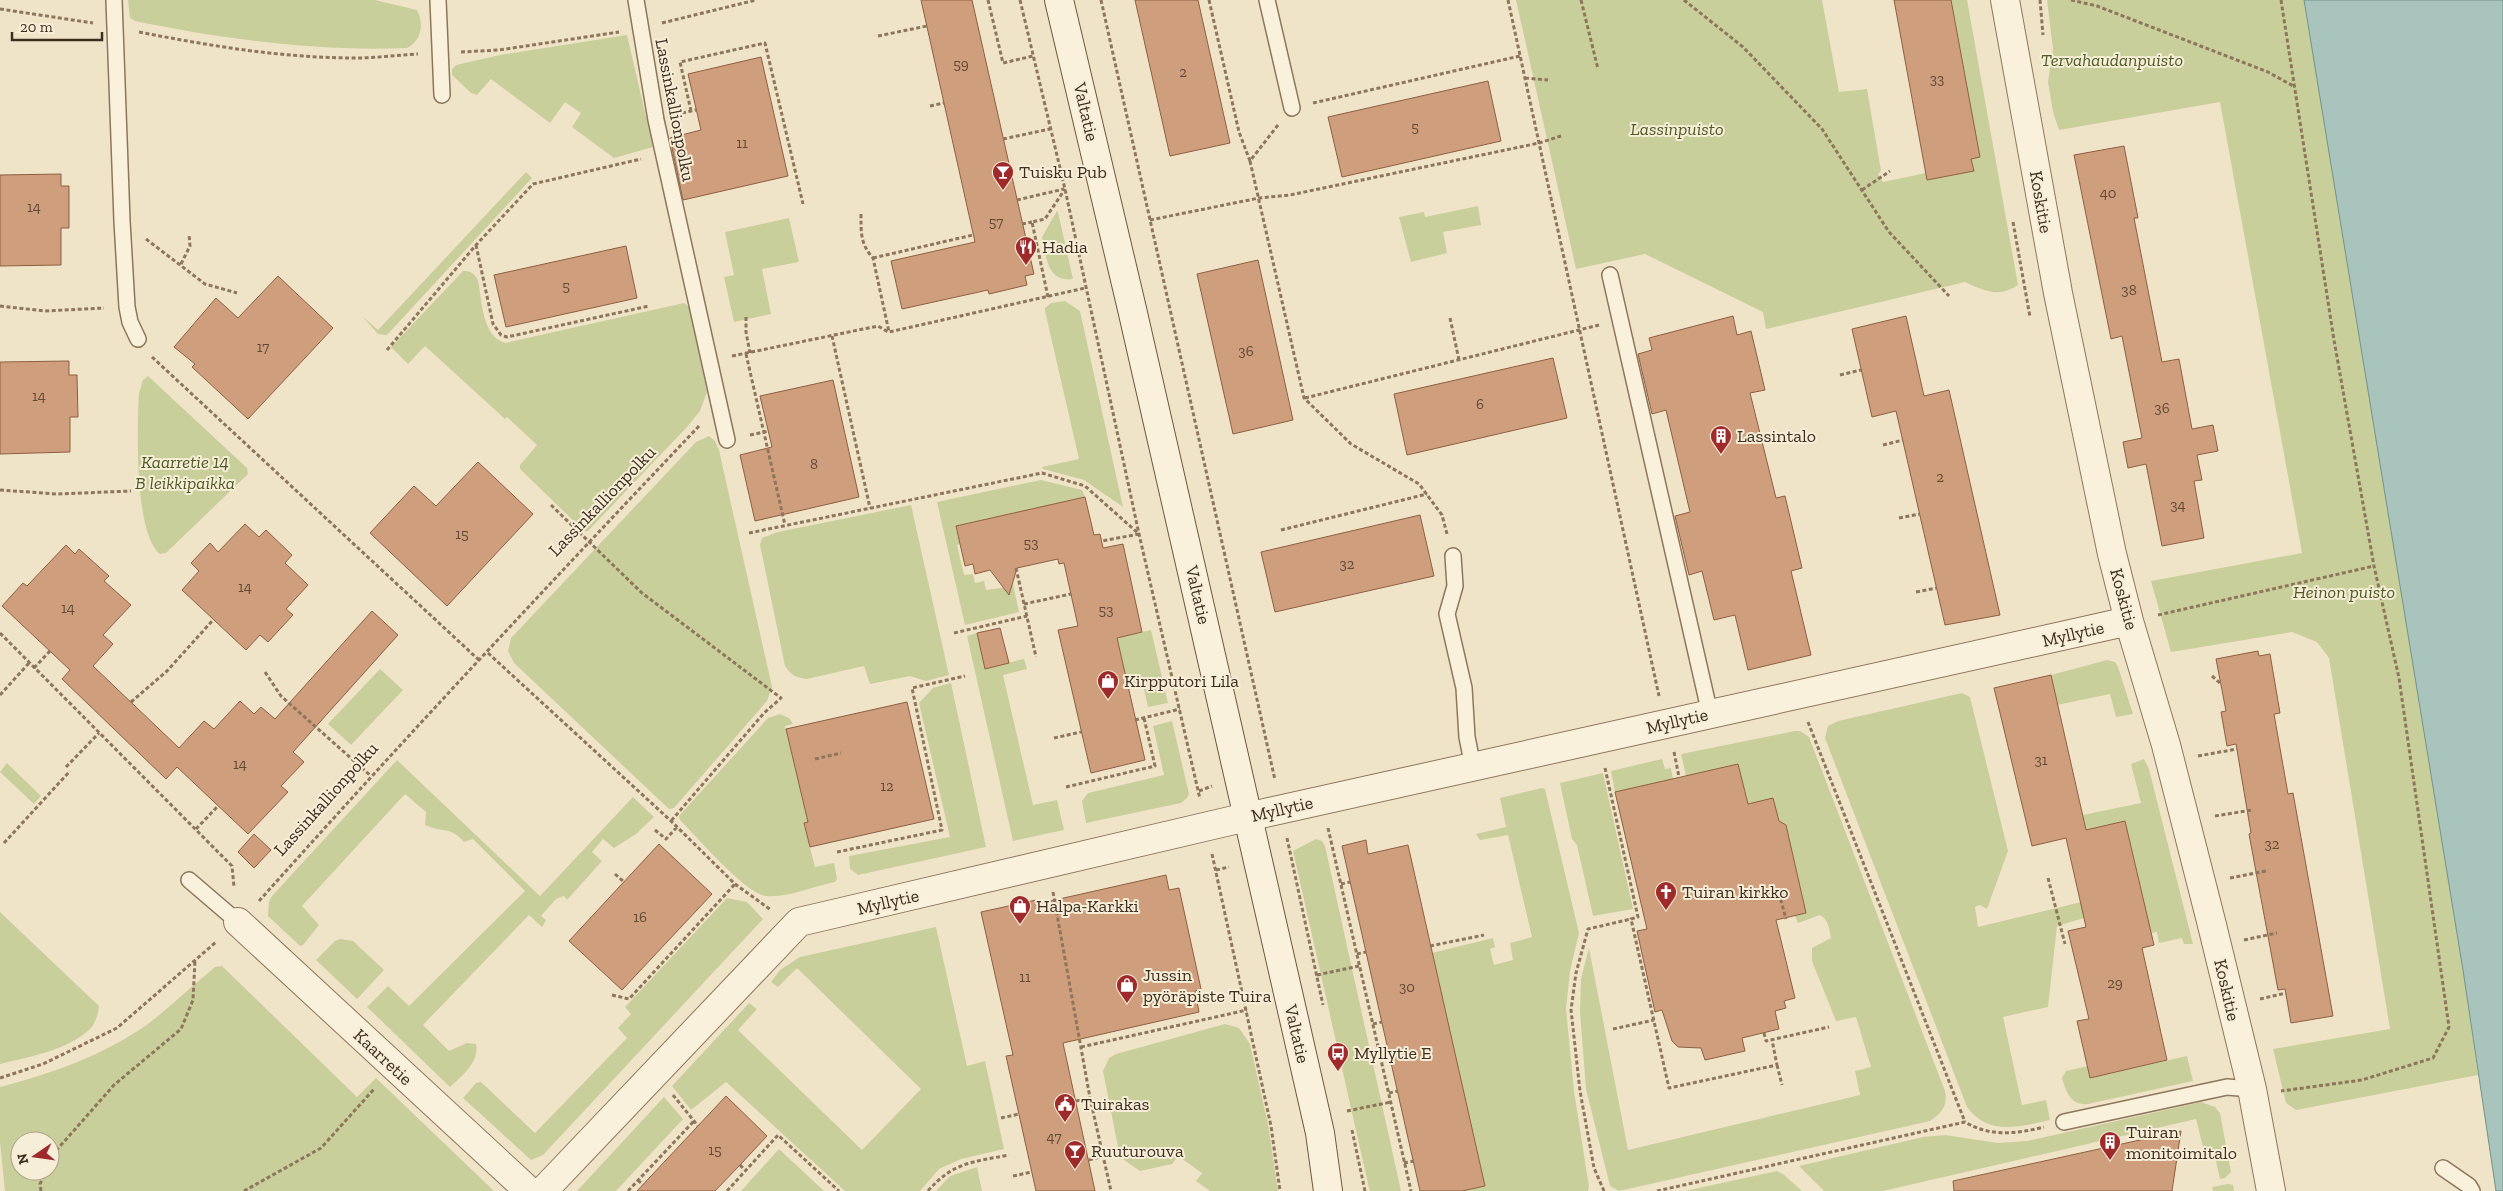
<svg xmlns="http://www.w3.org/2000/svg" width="2503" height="1191" viewBox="0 0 2503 1191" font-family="'Zilla Slab',serif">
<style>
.green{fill:#c9cf9b;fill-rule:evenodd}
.water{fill:#a9c4bc;stroke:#6f938a}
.building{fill:#cf9f7d;stroke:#8d5f41}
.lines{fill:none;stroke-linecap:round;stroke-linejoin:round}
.lane-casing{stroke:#8d765c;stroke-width:18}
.street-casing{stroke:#8d765c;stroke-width:30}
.secondary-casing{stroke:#6f573f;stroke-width:30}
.path{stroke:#8d765c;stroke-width:3;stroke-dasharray:4 2.5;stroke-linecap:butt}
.lane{stroke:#faf1dc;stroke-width:15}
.street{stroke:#faf1dc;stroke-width:28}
.secondary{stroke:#faf1dc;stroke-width:28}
.labels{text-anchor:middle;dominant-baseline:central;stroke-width:4;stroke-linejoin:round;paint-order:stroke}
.number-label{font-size:15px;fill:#624a37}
.park-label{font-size:18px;font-style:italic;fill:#4d5a26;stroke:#f7eed8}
.street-label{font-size:18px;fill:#3d2e20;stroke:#f7eed8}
.poi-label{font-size:18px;fill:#3d2e20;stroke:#f7eed8;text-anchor:start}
</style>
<rect width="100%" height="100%" fill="#f0e4c8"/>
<path class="green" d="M128 0H375L417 10C424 24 422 40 407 48 319 52 222 39 135 21L130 18Z
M1516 0H1822L1839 92 1867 89 1881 171 1878 174 1883 182 1926 173 1928 180 1973 171 1971 159 1980 157 1951 0H1967L2018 285C1999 298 1984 291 1965 282L1766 329 1763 312 1645 254 1576 269Z
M2047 0H2304L2463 970 2478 1075 2296 1110 2286 1103 2273 1049 2390 1029 2329 658 2317 642 2292 632 2171 652 2151 581 2302 553 2220 102 2059 130 2053 112 2048 82 2053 49Z
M627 35 653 147 614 158 572 127 581 113 565 102 550 123 491 79 477 95 471 93 452 75V69L456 65 500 55Z
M526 172 532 178 387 335 378 334 362 316 378 330Z
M1478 206 1481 225 1443 232 1447 253 1411 262 1399 217 1424 212 1425 217Z
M1057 211 1058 212 1073 279C1047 283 1046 256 1042 237Z
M789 218 799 262 762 269 771 314 734 322 724 277 734 275 725 232Z
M463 271C471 271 474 273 478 280 482 301 482 336 505 343L684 303 689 307 707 392 700 411 687 427 588 531H584L520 469V465L537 445 507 417 505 419 425 346 408 364 391 347Z
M1065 301 1080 311 1123 507 1084 480 1043 469 1042 467 1079 459 1045 311V308L1051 303Z
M148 376 247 468 248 474 166 553 160 554C134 534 137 425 139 393L143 380Z
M709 436 715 441 719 450 772 687 767 701 674 808 669 809 514 663 508 651 511 638 696 442Z
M1041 480 1082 490 1085 497 956 526 960 544 957 545 964 575 973 574 975 583 984 581 986 590 1008 587 1013 584 1019 612 965 625 937 502Z
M911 505 949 675 926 681 910 676 870 684 864 666 807 679C796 678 791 675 785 666L760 545 762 538 778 532Z
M1151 630 1168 703 1148 707 1143 685 1128 688 1117 638Z
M977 633 985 668 1024 659 1027 669 1003 675 1033 805 1057 800 1064 830 1013 841 967 636Z
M2107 660 2115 662 2118 667 2133 714 2116 717 2110 694 2057 705 2051 675Z
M380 669 403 690 351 745 328 724Z
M951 683 986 847 858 875 850 869 849 856 950 837 919 703 933 688Z
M1962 693 1970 697 2008 851 1987 909 1980 905 1975 907 1978 927 2081 902 2084 918 2057 926 2048 1007 2003 1017 2022 1105 2046 1100 2050 1120C2018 1127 1988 1136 1967 1107L1825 738 1828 726 1838 721Z
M780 714 789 718 793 724 785 726 801 792 817 820 804 824 815 867 834 863 837 879 835 882C814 886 788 898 766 896 746 894 696 836 680 820L679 816 768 718Z
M1172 721 1189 794 1187 798 1181 803 1086 823 1082 801 1088 793 1164 775 1153 726Z
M1795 731H1800L1809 737 1945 1091C1948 1106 1942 1113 1930 1121L1619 1191 1610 1186 1586 1089 1580 1012 1581 979 1589 948 1628 1150 1860 1095 1855 1071 1871 1067 1856 1017 1836 1021 1812 961V948L1831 938C1829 929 1829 920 1820 915L1798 923 1795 916 1806 913 1786 825 1779 821 1773 798 1748 804 1738 764 1686 776 1681 754Z
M1662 759 1665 769 1671 768 1673 779 1615 792 1611 771Z
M2144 759 2149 769 2193 944H2184L2182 938 2159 943 2157 932 2151 933 2125 821 2086 830 2083 815 2141 803 2131 764Z
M397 760 540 896 633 797 654 817 636 834 614 848 603 839 592 852 602 861 567 900 564 896 556 899 541 916 546 920 542 927 529 915 423 1025 449 1051 467 1043 476 1044C480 1061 462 1076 450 1087L367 1007 388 986 409 1006 525 891 473 839 464 842C451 826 442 833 425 825L426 812 405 794 302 906 319 925 303 945 300 946 268 916 269 902 272 896Z
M7 763 41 796 34 804 0 772Z
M1603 773 1633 909 1593 916 1577 845 1572 839 1560 783Z
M1542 788 1545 789 1579 933 1570 971 1566 1009 1574 1091 1589 1187 1588 1191H1462L1485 1185 1432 953 1493 938 1495 947 1490 949 1494 965 1513 960 1510 943 1532 937 1508 835 1480 840 1476 834 1506 827 1500 798Z
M1316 839 1322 841 1325 846 1401 1191H1370L1369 1188 1293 851Z
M727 898 747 902 763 919 543 1155 531 1160 463 1098 476 1083 481 1082 535 1133 627 1038 618 1028 631 1014 625 1007Z
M0 912 99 1006C98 1014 96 1022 91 1028 69 1050 29 1057 0 1064Z
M936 927 967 1066 985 1061 1004 1149 961 1159 939 1169 920 1191H845L726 1082 691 1110 672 1086 749 1003 757 1009 738 1030 862 1150 921 1089 797 968 778 987 771 982 780 970 800 957Z
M340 939 353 941 384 970 357 999 316 960 335 941Z
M222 966 357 1097 376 1078 494 1191H5L0 1142V1087C51 1074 104 1055 148 1024 171 1006 192 986 215 967ZM20 1141H50V1171H20Z
M1225 1024 1239 1028 1250 1044 1268 1124 1278 1191H1210L1196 1181 1202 1173 1178 1156 1172 1164 1140 1171 1124 1160 1118 1147 1103 1071 1109 1058 1116 1054Z
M2187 1056 2193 1081 2088 1104C2071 1106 2066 1092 2062 1078L2066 1071 2088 1066 2091 1078Z
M664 1097 683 1119 616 1191H577Z
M2201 1102 2215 1107 2220 1113 2231 1172 2225 1178 2220 1179 2215 1157 2206 1159 2196 1119 1883 1191H1824L1799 1166 1923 1137 1945 1135 1998 1143 2027 1141Z
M779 1149 824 1191H741Z
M977 1167 982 1191H936L950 1176Z
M1777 1171 1783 1174 1802 1191H1685Z
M2228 1184 2233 1185 2234 1191H2213L2212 1187Z"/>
<path class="water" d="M2304 0H2503V1191H2496L2463 970Z"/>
<path class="building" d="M921 0H972L1034 274 1025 276 1027 285 989 294 988 290 902 309 891 261 975 242Z
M1135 0H1198L1230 143 1170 156Z
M1894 0H1951L1980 157 1971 159 1974 171 1927 180Z
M761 57 788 176 683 200 670 138 701 130 688 74Z
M1488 81 1501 141 1342 177 1328 117Z
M2124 146 2138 218H2134L2162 362 2179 359 2192 429 2213 425 2218 451 2197 455 2202 480 2194 481 2204 538 2162 546 2146 464 2128 468 2123 442 2142 438 2122 336 2111 339 2074 155Z
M61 174V186H69V228H61V265L0 266V175Z
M626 246 637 298 506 327 494 275Z
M1258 260 1293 420 1233 434 1197 274Z
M278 276 333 328 248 419 192 367 195 364 174 347 216 298 238 318Z
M1733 316 1737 335 1751 331 1765 390 1750 393 1776 498 1785 496 1802 568 1791 571 1811 655 1748 670 1735 615 1714 620 1702 571 1689 575 1675 516 1690 512 1666 410 1652 414 1638 354 1652 350 1649 338Z
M1906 316 1924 396 1949 390 2000 615 1945 625 1896 411 1872 417 1852 329Z
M1553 358 1567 418 1407 455 1394 394Z
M69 361V375H77L78 417H70V452L0 454V362Z
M833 380 859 497 755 521 740 455 772 447 760 396Z
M478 462 533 514 447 606 370 533 414 486 436 506Z
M1085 497 1094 535 1100 534 1103 548 1123 544 1142 632 1117 638 1145 760 1091 773 1058 630 1078 626 1064 563 1059 564 1058 559 1017 568 1009 595 990 570 975 574 973 564 965 566 956 526Z
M1420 515 1434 576 1275 612 1261 552Z
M245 524 259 537 266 530 292 555 285 563 308 585 286 609 293 615 268 642 260 635 246 650 182 590 199 571 191 563 210 543 218 552Z
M66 545 75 554 79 549 109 576 104 581 131 605 103 635 113 644 93 666 179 748 204 721 214 729 240 701 254 714 261 707 275 719 372 611 398 635 293 752 304 762 281 786 288 792 248 834 177 767 166 779 62 679 70 670 2 606 23 583 27 586Z
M1000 628 1009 663 985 669 977 633Z
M2258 651 2259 656 2270 654 2280 713 2274 714 2288 794 2293 793 2333 1016 2291 1023 2285 989 2278 990 2249 834 2251 833 2236 744 2227 746 2221 712 2226 711 2216 659Z
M2051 675 2086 830 2125 821 2154 945 2142 948 2167 1060 2090 1078 2077 1021 2089 1019 2068 931 2086 927 2066 838 2032 846 1994 688Z
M907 702 934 819 810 847 804 823 808 822 786 729Z
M1738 764 1748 804 1773 798 1779 821 1786 825 1806 913 1776 920 1795 998 1784 1001 1786 1008 1775 1011 1779 1029 1742 1038 1745 1051 1705 1060 1701 1048 1678 1047 1672 1041 1662 1010 1655 1012 1637 931 1647 929 1615 792Z
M254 834 271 850 254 868 238 852Z
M1366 840 1368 854 1408 845 1485 1186 1462 1191H1420L1342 846Z
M659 844 712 894 622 990 569 941Z
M1166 875 1169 890 1179 888 1201 989 1195 991 1199 1012 1063 1043 1095 1191H1036L1006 1056 1013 1055 981 912 1036 900 1037 904Z
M726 1096 767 1136 740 1165 715 1191H637Z
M2181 1131 2172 1191H1954L1953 1181Z"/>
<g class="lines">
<g class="lane-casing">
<path id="lane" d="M114 0 122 221 127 307 130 322 138 339
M438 0 442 95
M636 0 656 120 727 440
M1267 0 1292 108
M1610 275 1710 714
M1453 556 1455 586 1447 614 1464 688 1467 737 1473 767
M189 880 238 922
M2064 1122 2227 1087 2252 1089
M2443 1168 2469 1186 2472 1191"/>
</g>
<g class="street-casing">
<path id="street" d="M2005 0 2058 293 2112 554 2129 621 2166 745 2211 921 2252 1089 2271 1191
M238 922 529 1191
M543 1191 799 922 1247 817 2129 621"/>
</g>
<g class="secondary-casing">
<path id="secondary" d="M1059 0 1132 309 1320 1133 1328 1191"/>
</g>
<path class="path" d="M988 0 1003 63 1033 56
M1020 0 1065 189 1139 534 1200 799
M1101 0 1275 780
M1209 0 1239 132 1250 161
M1508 0 1659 696
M1581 0 1598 69
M1684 0 1743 47 1822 129 1889 232 1949 296
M2040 0 2043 35
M2071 0 2097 6 2268 72 2295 87
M2281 0 2334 340 2374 566 2399 678 2449 1027 2433 1058 2362 1080 2281 1091
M0 9 93 23
M662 23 756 0
M139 32C211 46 282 58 356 58 377 58 397 55 418 54
M878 36 927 26
M461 52 499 50 619 32
M1525 78 1548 80
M1313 103 1520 56
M930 106 944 103
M691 111 680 62 765 43 803 204
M682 113 696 110
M1278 125 1250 161 1304 398 1351 444 1419 484 1442 515 1447 534
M1003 139 1050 129
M1862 190 1890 171
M1017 200 1064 189
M861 214C861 231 860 244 873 258L889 332 1085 288
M1150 220 1259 198 1290 195 1539 143 1561 136
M2013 222 2030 317
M1022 224 1032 222
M146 239 205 284 237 293
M476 245 493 324 501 335 507 337 649 306
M873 258 973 235
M181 264 190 246 189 234
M1048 297 1032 222 1045 219 1065 189
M0 306 45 311 104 308
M746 317V332L750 353
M1450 318 1459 360
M832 336 870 508
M387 350 476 245 533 184 641 159
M746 354 785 525
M732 356 878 326 888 332
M152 357 480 661
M1840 375 1861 370
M1305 398 1599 325
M750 435 769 431
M1883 445 1903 440
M0 490 57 494 131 491
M551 505 642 593 781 698 764 713 671 821
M1899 518 1920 514
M1281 530 1427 494
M749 533 1042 473 1085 486 1139 534 1102 541
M1016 568 1036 657
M1916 592 1936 588
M1024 604 1071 594
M2158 615 2374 566
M0 633 232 866 234 887
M954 633 1027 616
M488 653 671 821 735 884 771 910
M34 668 50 651
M265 672 281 696 371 776
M2212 676 2220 683
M0 695 29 663
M131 702 167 671 213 620
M1135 720 1180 709
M1808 722 1965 1122
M1054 738 1081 732
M1674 752 1679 777
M2198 756 2237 749
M815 759 841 753
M66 767 99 733
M1605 768 1638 917 1631 919 1669 1088 1777 1065 1772 1040
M1066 787 1155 766 1144 718
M1199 791 1212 786
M2215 816 2252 810
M1328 828 1411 1191
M196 829 218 806
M655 830 666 839 677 827
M1287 838 1323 1005
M4 843 70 771
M837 852 942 830 912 688 965 676
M1212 854 1271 1126 1280 1191
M1216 870 1229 867
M615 874 624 882
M2048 878 2065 944
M2230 878 2266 871
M1341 884 1350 882
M1053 892 1090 1098 1111 1191
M1779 893 1786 919
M259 901C403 740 551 582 700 425
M2244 940 2277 933
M1430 946 1484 935
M1357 954 1366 952
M1317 975 1359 966
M612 995 629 999 735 884
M2260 999 2286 993
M1373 1024 1382 1022
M1613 1029 1654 1020
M1764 1033 1766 1041 1829 1027
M1081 1047 1247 1010
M1777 1065 1782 1085
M0 1078 43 1064 117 1028 216 942
M1389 1093 1398 1091
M673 1095 698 1126
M1076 1101 1090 1098
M1347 1111 1391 1102
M1001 1118 1019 1114
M1352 1130 1365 1191
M1089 1160 1103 1156
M50 1162 54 1153 114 1085 181 1029 193 1000 195 960
M1404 1163 1414 1161
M740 1165 746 1171
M1013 1176 1032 1172
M638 1180 643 1185
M41 1191 40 1184 46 1171
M244 1191 321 1148 375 1088
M628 1191 694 1121
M727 1191 778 1135 839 1191
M928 1191C953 1162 973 1162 1009 1155
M1604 1191 1594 1168 1580 1091 1571 1010 1576 973 1588 929 1631 919
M1657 1191 1965 1122C1990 1137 2016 1134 2044 1127"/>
<use href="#lane" class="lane"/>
<use href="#street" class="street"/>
<use href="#secondary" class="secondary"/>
</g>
<defs>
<g id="bar-pin" transform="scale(1.125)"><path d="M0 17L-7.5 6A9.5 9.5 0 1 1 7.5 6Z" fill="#9e2a2b" stroke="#f7eed8"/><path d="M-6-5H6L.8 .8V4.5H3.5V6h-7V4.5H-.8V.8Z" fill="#fff"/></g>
<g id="restaurant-pin" transform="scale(1.125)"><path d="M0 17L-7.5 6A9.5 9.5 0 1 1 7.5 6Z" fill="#9e2a2b" stroke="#f7eed8"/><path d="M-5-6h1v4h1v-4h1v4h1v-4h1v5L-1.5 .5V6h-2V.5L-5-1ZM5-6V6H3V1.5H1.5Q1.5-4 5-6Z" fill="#fff"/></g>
<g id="building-pin" transform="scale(1.125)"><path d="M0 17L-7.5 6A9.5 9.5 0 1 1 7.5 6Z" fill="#9e2a2b" stroke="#f7eed8"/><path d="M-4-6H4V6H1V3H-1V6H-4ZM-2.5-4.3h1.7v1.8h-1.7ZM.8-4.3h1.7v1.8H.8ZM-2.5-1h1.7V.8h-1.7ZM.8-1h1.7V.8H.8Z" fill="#fff"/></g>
<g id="shop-pin" transform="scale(1.125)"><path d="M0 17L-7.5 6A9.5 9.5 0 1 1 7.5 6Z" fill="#9e2a2b" stroke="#f7eed8"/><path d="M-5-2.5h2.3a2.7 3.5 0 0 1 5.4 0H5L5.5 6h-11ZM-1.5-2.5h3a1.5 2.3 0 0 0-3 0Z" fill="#fff"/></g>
<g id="church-pin" transform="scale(1.125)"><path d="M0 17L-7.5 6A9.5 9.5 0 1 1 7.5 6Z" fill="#9e2a2b" stroke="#f7eed8"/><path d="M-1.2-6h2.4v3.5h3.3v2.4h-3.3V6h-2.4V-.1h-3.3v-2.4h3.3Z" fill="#fff"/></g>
<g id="bus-pin" transform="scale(1.125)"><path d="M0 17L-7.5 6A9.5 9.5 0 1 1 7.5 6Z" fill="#9e2a2b" stroke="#f7eed8"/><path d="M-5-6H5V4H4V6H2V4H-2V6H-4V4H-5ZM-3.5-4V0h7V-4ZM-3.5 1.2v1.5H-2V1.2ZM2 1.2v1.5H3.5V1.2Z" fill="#fff"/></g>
<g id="civic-pin" transform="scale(1.125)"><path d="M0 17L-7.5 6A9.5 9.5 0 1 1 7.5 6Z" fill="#9e2a2b" stroke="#f7eed8"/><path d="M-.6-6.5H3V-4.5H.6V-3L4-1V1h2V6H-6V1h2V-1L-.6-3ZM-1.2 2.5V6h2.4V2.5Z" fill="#fff"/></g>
</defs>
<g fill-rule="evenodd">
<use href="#bar-pin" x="1003" y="172"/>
<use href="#restaurant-pin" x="1026" y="247"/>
<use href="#building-pin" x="1721" y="436"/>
<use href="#shop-pin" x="1108" y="681"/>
<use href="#church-pin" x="1666" y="892"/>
<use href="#shop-pin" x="1020" y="906"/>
<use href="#shop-pin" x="1127" y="985"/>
<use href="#bus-pin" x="1338" y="1053"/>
<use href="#civic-pin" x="1065" y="1104"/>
<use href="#building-pin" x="2110" y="1142"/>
<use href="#bar-pin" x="1075" y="1151"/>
</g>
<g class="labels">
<g class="number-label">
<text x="961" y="64">59</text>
<text x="1183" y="72">2</text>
<text x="1937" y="79">33</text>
<text x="1415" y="127">5</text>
<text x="742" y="143">11</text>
<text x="2108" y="193">40</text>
<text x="34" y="207">14</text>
<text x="996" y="222">57</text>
<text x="566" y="286">5</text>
<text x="2129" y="290">38</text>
<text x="263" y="347">17</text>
<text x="1246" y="351">36</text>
<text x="39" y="396">14</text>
<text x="1480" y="404">6</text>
<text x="2162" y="408">36</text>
<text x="814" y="464">8</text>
<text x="1940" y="477">2</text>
<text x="2178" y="505">34</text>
<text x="462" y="534">15</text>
<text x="1031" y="543">53</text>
<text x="1347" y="564">32</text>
<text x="245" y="587">14</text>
<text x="68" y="608">14</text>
<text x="1106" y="610">53</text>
<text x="2041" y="760">31</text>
<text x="240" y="764">14</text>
<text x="887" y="786">12</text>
<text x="2272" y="844">32</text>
<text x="640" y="917">16</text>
<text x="1025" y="977">11</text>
<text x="2115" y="983">29</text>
<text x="1407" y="987">30</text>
<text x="1054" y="1137">47</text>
<text x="715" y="1150">15</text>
</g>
<g class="park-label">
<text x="2112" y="60">Tervahaudanpuisto</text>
<text x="1677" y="129">Lassinpuisto</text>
<text x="185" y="462">Kaarretie 14<tspan x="185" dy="21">B leikkipaikka</tspan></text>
<text x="2344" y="592">Heinon puisto</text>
</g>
<g class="street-label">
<text transform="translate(675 110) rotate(79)">Lassinkallionpolku</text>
<text transform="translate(1086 112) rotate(77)">Valtatie</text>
<text transform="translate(2041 202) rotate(80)">Koskitie</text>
<text transform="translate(602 501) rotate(-46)">Lassinkallionpolku</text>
<text transform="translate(1198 595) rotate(77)">Valtatie</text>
<text transform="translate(2124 599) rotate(75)">Koskitie</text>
<text transform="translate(2073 634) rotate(-13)">Myllytie</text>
<text transform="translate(1677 721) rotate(-13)">Myllytie</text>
<text transform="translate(326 799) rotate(-48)">Lassinkallionpolku</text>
<text transform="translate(1282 809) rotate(-13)">Myllytie</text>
<text transform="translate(888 902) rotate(-13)">Myllytie</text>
<text transform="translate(2227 990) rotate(77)">Koskitie</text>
<text transform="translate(1297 1034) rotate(77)">Valtatie</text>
<text transform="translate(383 1057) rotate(43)">Kaarretie</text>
</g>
<g class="poi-label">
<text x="1019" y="172">Tuisku Pub</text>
<text x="1042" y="247">Hadia</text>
<text x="1737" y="436">Lassintalo</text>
<text x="1124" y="681">Kirpputori Lila</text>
<text x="1682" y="892">Tuiran kirkko</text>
<text x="1036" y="906">Halpa-Karkki</text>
<text x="1143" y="975">Jussin<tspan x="1143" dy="21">pyöräpiste Tuira</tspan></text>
<text x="1354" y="1053">Myllytie E</text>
<text x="1081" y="1104">Tuirakas</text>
<text x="2126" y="1132">Tuiran<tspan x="2126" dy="21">monitoimitalo</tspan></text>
<text x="1091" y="1151">Ruuturouva</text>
</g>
</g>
<g transform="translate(35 1156) rotate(257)"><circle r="24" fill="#f7eed8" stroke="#ada18e"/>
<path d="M0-4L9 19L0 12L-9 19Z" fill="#9e2a2b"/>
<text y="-8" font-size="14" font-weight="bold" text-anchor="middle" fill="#3d2e20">N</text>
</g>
<path d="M12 32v8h90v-8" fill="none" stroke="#3d2e20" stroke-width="2.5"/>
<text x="20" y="32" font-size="15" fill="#3d2e20" stroke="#f7eed8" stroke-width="4" paint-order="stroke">20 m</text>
</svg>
